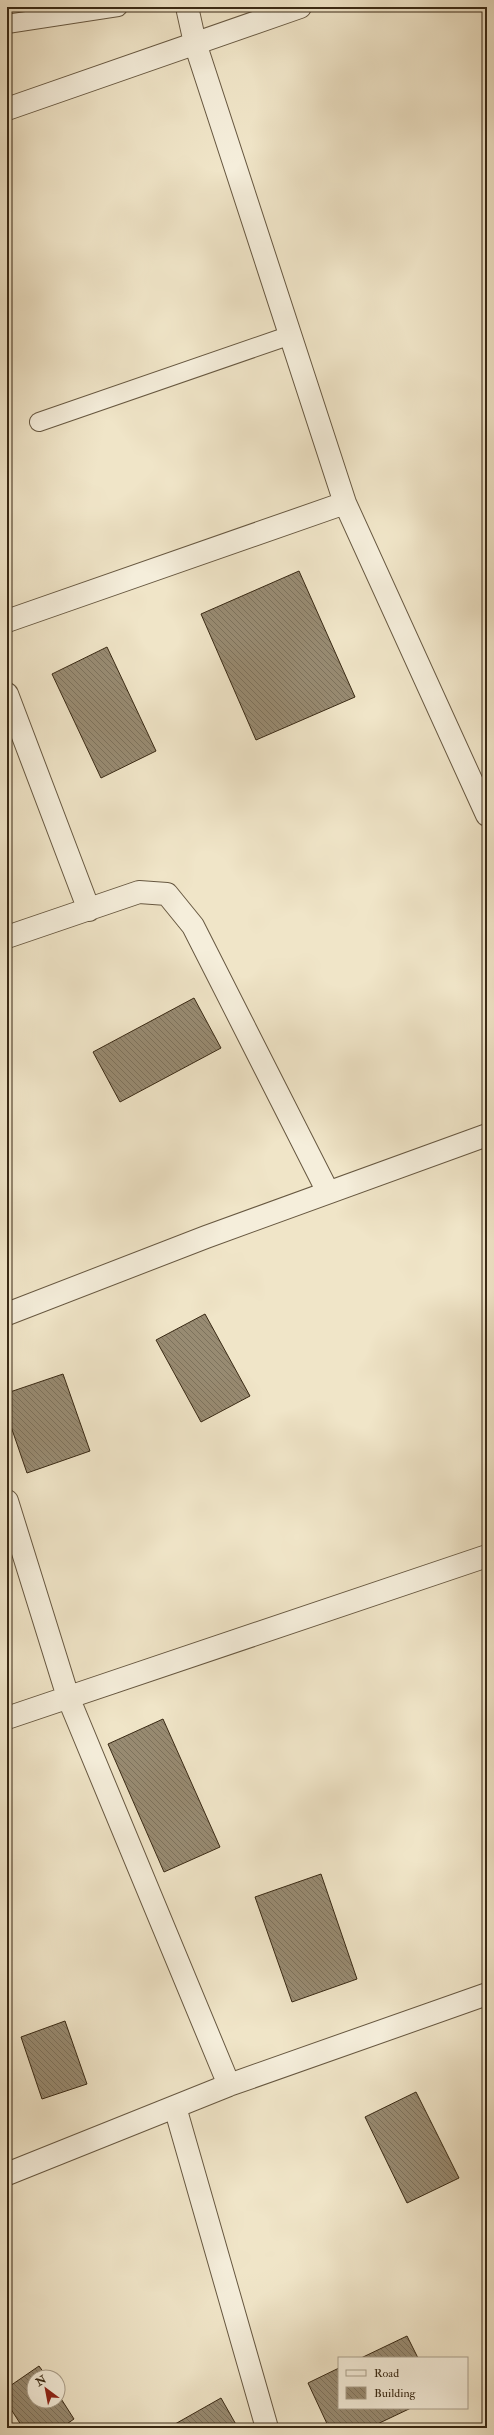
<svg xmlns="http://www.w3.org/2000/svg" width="494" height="2435" viewBox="0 0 494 2435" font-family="'IM FELL Double Pica',serif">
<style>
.building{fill:url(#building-back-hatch);stroke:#392914}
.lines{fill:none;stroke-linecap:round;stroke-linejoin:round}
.service-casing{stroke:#675841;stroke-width:20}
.minor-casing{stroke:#675841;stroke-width:24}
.service{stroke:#f5eedb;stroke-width:18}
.minor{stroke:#f5eedb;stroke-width:22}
</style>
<defs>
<pattern id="building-back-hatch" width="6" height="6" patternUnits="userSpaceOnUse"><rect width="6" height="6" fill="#988b72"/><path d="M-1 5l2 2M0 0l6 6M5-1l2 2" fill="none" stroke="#7d725c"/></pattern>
</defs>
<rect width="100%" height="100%" fill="#f0e5c8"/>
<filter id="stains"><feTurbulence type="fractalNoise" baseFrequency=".005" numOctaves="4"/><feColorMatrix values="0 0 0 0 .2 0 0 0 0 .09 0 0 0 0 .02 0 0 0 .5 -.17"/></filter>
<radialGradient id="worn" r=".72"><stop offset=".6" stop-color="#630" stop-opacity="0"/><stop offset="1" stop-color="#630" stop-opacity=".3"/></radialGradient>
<path class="building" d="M299 571 355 697 256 740 201 614Z
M107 647 156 751 101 778 52 674Z
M194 998 221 1048 120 1102 93 1052Z
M205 1314 250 1396 201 1422 156 1340Z
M63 1374 90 1451 27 1473 7 1415V1393Z
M163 1719 220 1847 164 1872 108 1744Z
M321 1874 357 1979 292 2002 255 1897Z
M65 2021 87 2084 42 2099 21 2037Z
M416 2092 459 2178 407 2203 365 2117Z
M407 2336 418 2358H361Z
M39 2366 47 2377H34V2401H58V2394L74 2419 61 2428H23L7 2403V2388Z
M339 2368V2408H411L369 2428H329L308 2383Z
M221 2398 238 2428H168Z"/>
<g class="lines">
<g class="service-casing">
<path id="service" d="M7 24 118 7
M39 422 291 335"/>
</g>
<g class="minor-casing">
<path id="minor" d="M187 7 195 43 345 503 487 815
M7 109 300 7
M7 621 345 503
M7 694 89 910
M7 937 139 892 167 894 193 926 328 1192
M7 1314 206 1237 487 1135
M7 1501 68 1697 229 2085
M7 1718 487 1556
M175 2107 267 2428
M7 2174 229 2085 487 1994"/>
</g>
<use href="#service" class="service"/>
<use href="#minor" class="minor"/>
</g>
<rect width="494" height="2435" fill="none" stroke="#f0e5c8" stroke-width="24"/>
<rect x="8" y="8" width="478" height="2419" fill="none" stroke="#392914" stroke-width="2"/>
<rect x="12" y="12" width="470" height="2411" fill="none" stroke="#392914"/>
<rect x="338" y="2357" width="130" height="52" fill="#f5eedb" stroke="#aa9f8b"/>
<rect x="346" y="2370" width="20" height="6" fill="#f5eedb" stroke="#aa9f8b"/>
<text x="374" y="2377" font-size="12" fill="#392914">Road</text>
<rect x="346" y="2387" width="20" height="12" fill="url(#building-back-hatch)" stroke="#aa9f8b"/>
<text x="374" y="2397" font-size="12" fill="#392914">Building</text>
<g transform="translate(46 2389) rotate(328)"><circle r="19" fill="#f5eedb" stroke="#aa9f8b"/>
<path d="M0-3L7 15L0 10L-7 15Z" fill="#8f2418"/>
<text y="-6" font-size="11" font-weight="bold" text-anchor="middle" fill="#392914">N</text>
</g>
<rect width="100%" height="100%" filter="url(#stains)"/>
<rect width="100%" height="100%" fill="url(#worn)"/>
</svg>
